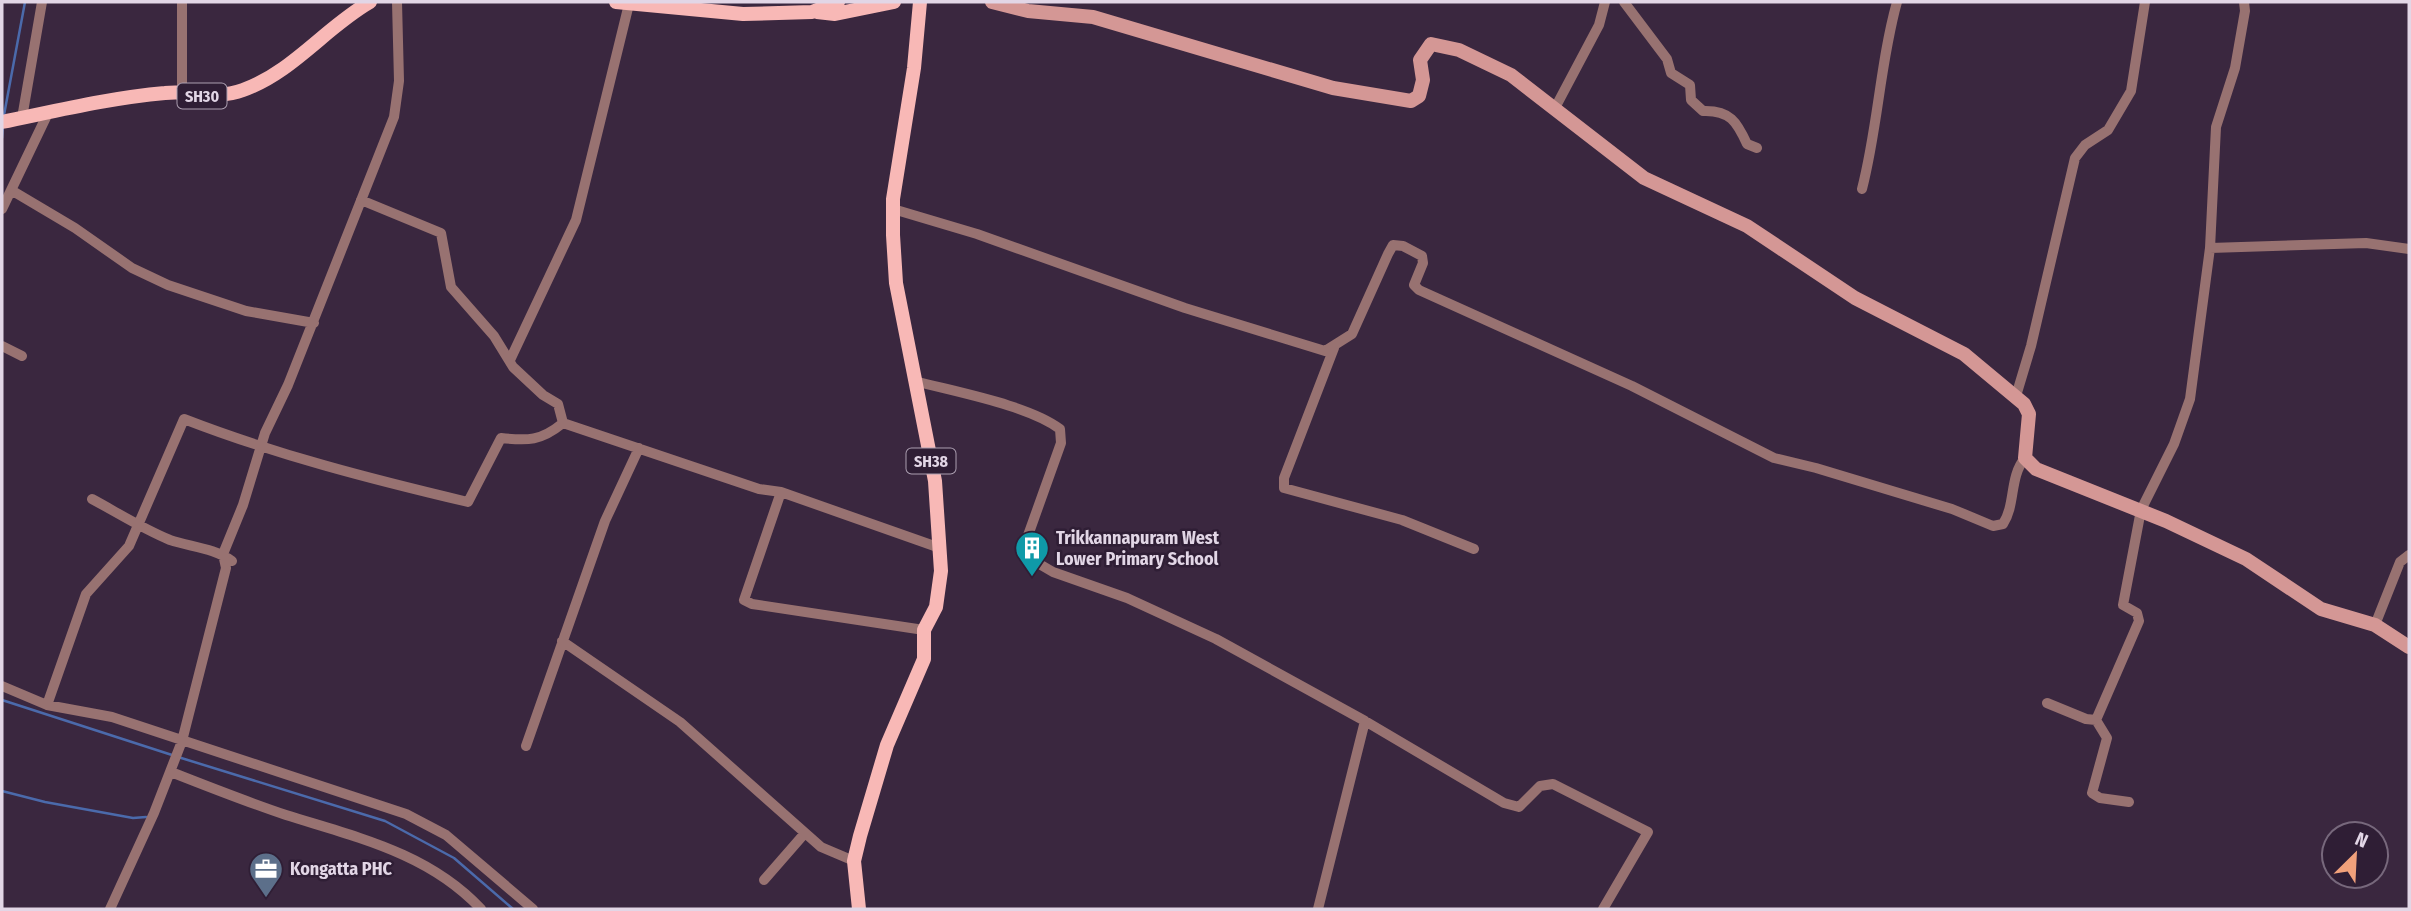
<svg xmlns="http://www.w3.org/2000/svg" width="2411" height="911" viewBox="0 0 2411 911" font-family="'Fira Sans Condensed',sans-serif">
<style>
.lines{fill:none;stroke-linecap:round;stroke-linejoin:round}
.stream{stroke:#4b6aab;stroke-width:2.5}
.street{stroke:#987271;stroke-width:10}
.secondary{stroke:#d49795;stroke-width:14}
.primary{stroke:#f8b8b6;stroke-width:14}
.labels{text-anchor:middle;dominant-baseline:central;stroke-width:5;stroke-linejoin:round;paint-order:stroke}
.shield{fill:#2f1e35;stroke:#ac9fb1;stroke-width:2}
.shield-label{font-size:16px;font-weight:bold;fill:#e2d6e6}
.poi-label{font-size:18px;font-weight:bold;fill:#e2d6e6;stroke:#2f1e35;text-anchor:start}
</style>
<rect width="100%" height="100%" fill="#3a273f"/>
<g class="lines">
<path class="stream" d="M4 115 25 2
M2 138 3 126
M2 700 172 755
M178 757 385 821 454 858 513 909
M2 791 45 802 133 818 146 817"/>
<path class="street" d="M182 2V91
M1624 2 1667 59 1671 73 1690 85 1691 100 1703 111C1730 110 1737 122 1747 144L1757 148
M1555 108 1599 25 1605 2
M22 118 42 2
M1862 189C1878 127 1880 63 1897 2
M11 190 75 228 132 268 168 285 246 311 314 323
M361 200 441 233 451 287 494 336 513 367 543 395 558 404 563 423
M2 209 49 111
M893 209 977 234 1185 308 1325 351 1352 334 1388 254 1393 245 1403 246 1422 256 1423 263 1414 285 1419 290 1632 386 1774 458 1816 468 1952 509 1993 526 2003 524C2016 504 2009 477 2025 458
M2210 248 2366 243 2409 249
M2 346 22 356
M1334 348 1284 478V488L1402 520 1474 549
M510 360 576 220 629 4
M915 381C955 392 1028 405 1060 429L1061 443 1026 541 1029 558 1053 572 1127 598 1216 639 1365 721 1504 803 1519 807 1540 786 1553 784 1648 832 1603 909
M2016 396 2031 346 2075 158 2085 145 2108 130 2131 91 2145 2
M781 492 744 600 752 604 924 630
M92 499C118 513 143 529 170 540 191 547 214 548 232 561
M2375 625 2400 562 2409 555
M562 641 680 722 821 847 854 861
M2 686 47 705 112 717 406 814 446 835 533 909
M2047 703 2086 719 2096 720
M47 705 86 594 129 546 184 419C277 455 371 479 468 502L501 438C528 441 541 441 563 423L759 489 781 492 940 548
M2096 720 2139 621 2137 613 2123 605 2141 510 2174 444 2190 399 2210 248 2216 127 2235 68 2245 11 2244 2
M2096 720 2107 738 2092 793 2100 798 2129 802
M526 746 605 521 639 448
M171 772C209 787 247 802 286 815 356 837 429 853 481 909
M764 880 805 833
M110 909 154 813 182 741 226 568 223 554 243 505 265 433 288 385 394 117 399 81 397 2
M1318 909 1365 721"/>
<path class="secondary" d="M992 2 1028 11 1093 17 1333 88 1411 101 1419 96 1423 80 1420 60 1431 44 1459 50 1511 75 1644 178 1747 226 1855 298 1964 354 2024 404 2029 414 2025 458 2036 469 2166 521 2246 559 2321 609 2375 625 2409 647"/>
<path class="primary" d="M616 2 743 14 812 12 838 2
M817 12 835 14 894 2
M2 122C56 111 109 98 165 93 191 90 217 100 243 90 293 72 326 27 370 2
M859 909 854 861 860 836 887 745 924 659V630L936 607 941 571 935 481 896 283 893 235V199L914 68 920 2"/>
</g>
<defs>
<g id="building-pin" transform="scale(1.75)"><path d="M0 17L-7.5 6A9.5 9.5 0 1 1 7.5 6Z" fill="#0f9aa8" stroke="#2f1e35"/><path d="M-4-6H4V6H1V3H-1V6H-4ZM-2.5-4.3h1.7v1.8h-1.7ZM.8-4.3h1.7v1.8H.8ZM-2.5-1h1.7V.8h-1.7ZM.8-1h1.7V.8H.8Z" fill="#fff"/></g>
<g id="office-pin" transform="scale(1.75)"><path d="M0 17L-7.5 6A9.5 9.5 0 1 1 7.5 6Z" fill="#5c6f8a" stroke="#2f1e35"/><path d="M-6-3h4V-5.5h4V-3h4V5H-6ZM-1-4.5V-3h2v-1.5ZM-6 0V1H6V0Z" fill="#fff"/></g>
</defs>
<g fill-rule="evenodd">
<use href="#building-pin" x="1032" y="548"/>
<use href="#office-pin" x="266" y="869"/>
</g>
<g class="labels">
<g class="shield">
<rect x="177.5" y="83.5" width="49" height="25" rx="5"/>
<rect x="906.5" y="448.5" width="49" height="25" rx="5"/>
</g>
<g class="shield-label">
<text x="202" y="96">SH30</text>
<text x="931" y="461">SH38</text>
</g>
<g class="poi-label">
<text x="1056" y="538">Trikkannapuram West<tspan x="1056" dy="21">Lower Primary School</tspan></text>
<text x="290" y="869">Kongatta PHC</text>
</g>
</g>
<rect width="2411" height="911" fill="none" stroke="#e2d6e6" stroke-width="7"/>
<g transform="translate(2355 855) rotate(24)"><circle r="33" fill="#2f1e35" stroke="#77687c" stroke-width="2"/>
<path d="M0-5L12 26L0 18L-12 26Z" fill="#f1a17b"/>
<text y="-10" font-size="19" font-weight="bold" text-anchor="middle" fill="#e2d6e6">N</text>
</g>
</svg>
